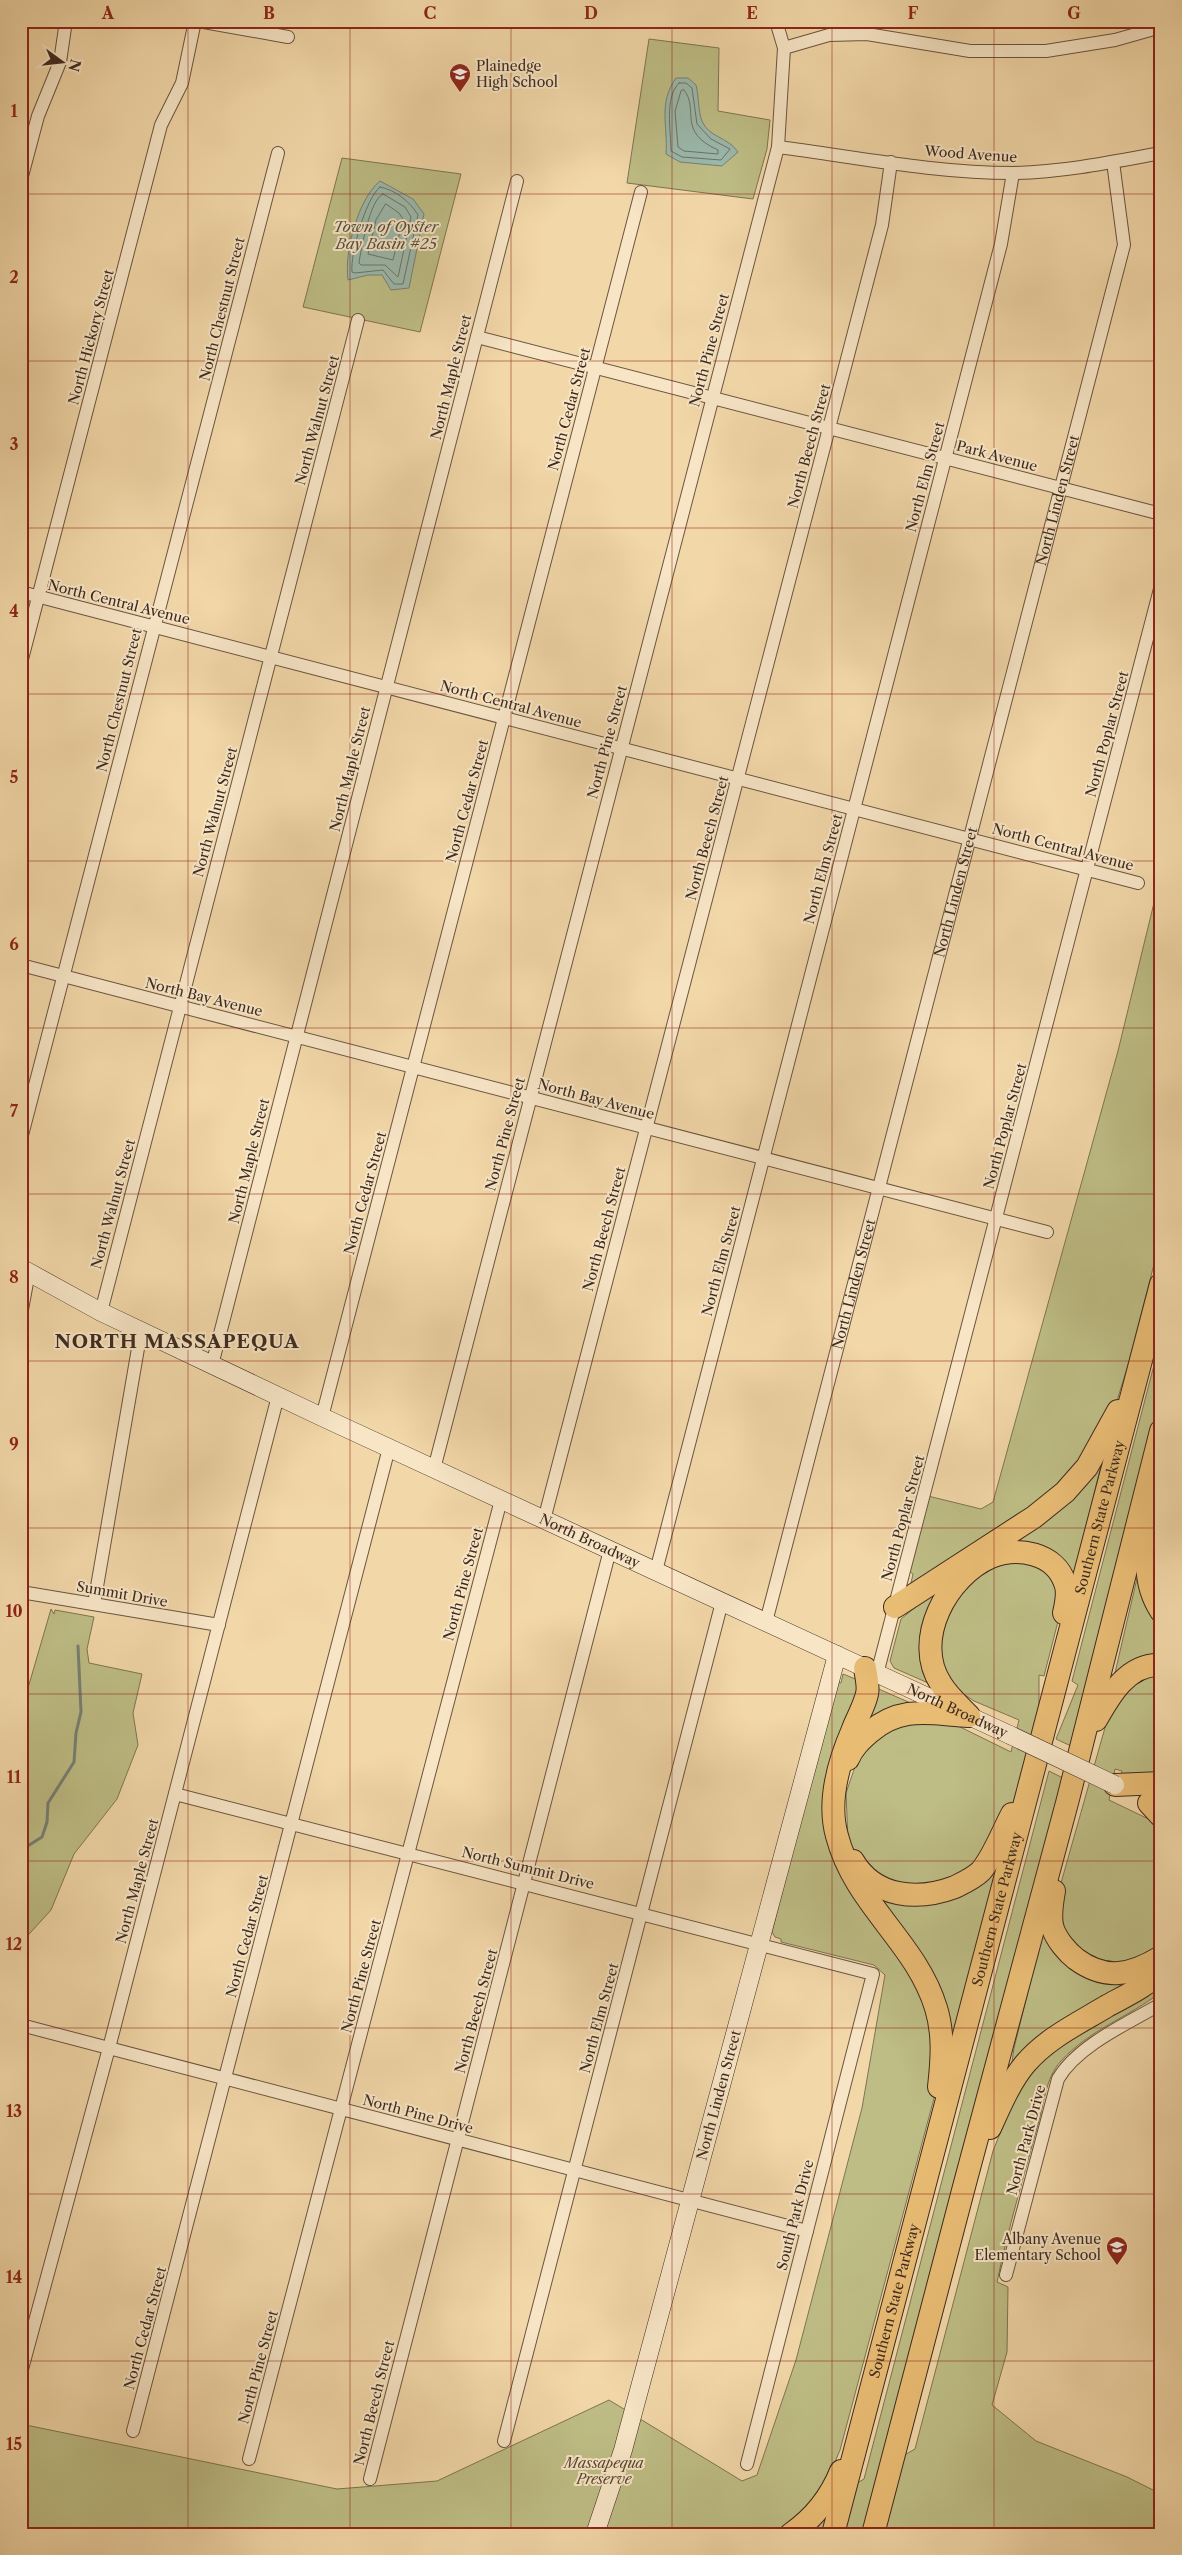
<svg xmlns="http://www.w3.org/2000/svg" width="1182" height="2555" viewBox="0 0 1182 2555" font-family="'Libre Caslon Text',serif">
<style>
.green{fill:#bebd85;stroke:#7e7452}
.water{fill:#9bb9ac;stroke:#758074}
.lines{fill:none;stroke-linecap:round;stroke-linejoin:round}
.shore{stroke:#6c7266;stroke-width:1}
.stream{stroke:#758074;stroke-width:3}
.street-casing{stroke:#6a5541;stroke-width:14}
.secondary-casing{stroke:#3d2a1f;stroke-width:19}
.highway-casing{stroke:#3d2a1f;stroke-width:24}
.street{stroke:#f7e5c6;stroke-width:12}
.secondary{stroke:#f7e5c6;stroke-width:18}
.highway{stroke:#e9bc74;stroke-width:22}
.secondary-bridge-casing{stroke:#3d2a1f;stroke-width:19;stroke-linecap:butt}
.secondary-bridge{stroke:#f7e5c6;stroke-width:18}
.grid{fill:none;stroke:#8f2418;stroke-width:1;stroke-opacity:0.55}
.labels{text-anchor:middle;dominant-baseline:central;stroke-width:4;stroke-linejoin:round;paint-order:stroke}
.poi-label{font-size:14px;fill:#3d2a1f;stroke:#f7e5c6;text-anchor:start}
.street-label{font-size:14px;fill:#3d2a1f;stroke:#f7e5c6}
.park-label{font-size:14px;font-style:italic;fill:#574733;stroke:#f7e5c6}
.water-label{font-size:15px;font-style:italic;fill:#544e42;stroke:#f7e5c6}
.district-label{font-size:19px;font-weight:bold;letter-spacing:1px;fill:#3d2a1f;stroke:#f7e5c6}
.neatline{fill:none;stroke:#8f2418;stroke-width:2}
.grid-label{font-size:16px;text-anchor:middle;font-weight:bold;fill:#8f2418}
</style>
<rect width="100%" height="100%" fill="#f2d7a8"/>
<filter id="stains"><feTurbulence type="fractalNoise" baseFrequency=".004" numOctaves="4"/><feColorMatrix values="0 0 0 0 .2 0 0 0 0 .09 0 0 0 0 .02 0 0 0 .5 -.17"/></filter>
<radialGradient id="worn" r=".72"><stop offset=".6" stop-color="#630" stop-opacity="0"/><stop offset="1" stop-color="#630" stop-opacity=".3"/></radialGradient>
<path class="green" d="M649 39 719 48 718 111 770 120 767 149 753 199 627 183Z
M342 158 461 174 420 332 303 307Z
M1161 874V1237L1128 1365 1111 1420 1083 1467 1036 1512 914 1587 911 1583 913 1574 908 1570 928 1496 981 1509 993 1502 1118 1051Z
M1161 1338V1403L1071 1746 1056 1739 1078 1685 1072 1681Z
M1096 1465H1101L1074 1577 1024 1547 1017 1532Z
M1004 1559 1046 1562 1063 1602 1044 1676 1039 1675V1714L1015 1801 977 1870 937 1889H898L867 1870 848 1840 846 1793 860 1752 885 1727 946 1720 1011 1752 1019 1720 974 1701 965 1695 961 1696 935 1660 949 1603 977 1573Z
M1138 1574 1161 1620V1659L1114 1677Z
M934 1592 938 1603 935 1686 894 1668 890 1661 901 1619Z
M51 1609 54 1614 55 1610 94 1617 87 1649 89 1663 142 1674 133 1713 138 1745 117 1799 74 1854 51 1910 21 1943V1712Z
M1161 1671V1779L1121 1775 1122 1771 1115 1769 1109 1800 1161 1825V1945L1147 1961 1117 1971 1065 1941 1058 1915 1061 1883 1110 1710 1122 1690Z
M843 1674 858 1680 860 1685 823 1796 929 2001 937 2087 840 2450 828 2479 802 2515 864 2479 1049 1771 1065 1779 885 2466 915 2449 993 2151C1003 2126 1018 2086 1036 2066 1071 2030 1118 2005 1161 1978V1992C1129 2017 1089 2030 1061 2061 1045 2078 1044 2106 1037 2128 1023 2179 1008 2229 997 2282L1008 2287 1007 2352 992 2405 1036 2441 1127 2477 1153 2490 1161 2489V2534H21V2424L337 2489 437 2481 609 2400 742 2481 757 2475 796 2360 862 2108 885 1975 874 1965 781 1942V1939L775 1937 772 1932 836 1682 841 1683Z
M874 1687 913 1704 866 1725Z
M989 1871 995 1874 952 2042 877 1893Z
M1045 1923 1062 1954 1146 1974 1011 2069 1014 2048Z"/>
<path class="water" d="M676 78H688L696 85C699 95 698 113 702 121 709 138 727 136 738 152L722 166 680 162 666 154C668 125 658 103 676 78Z
M380 181 413 199 424 214 409 288 391 290 382 275H368L348 280C344 252 358 199 380 181Z"/>
<g class="lines">
<path class="shore" d="M679 83H686L692 88 697 124 711 139 730 149 721 160 682 157 671 151C671 131 664 98 679 83Z
M684 90C700 110 676 131 718 150V154L684 151 678 147 675 111 681 91Z
M380 187C396 190 410 202 418 215L403 284H394L383 270 355 273 352 272C350 254 366 198 380 187Z
M383 194 405 207 411 217 398 277 385 265H361L359 263C361 249 370 199 383 194Z
M386 204 399 213 403 219 393 260 368 254 376 220Z"/>
<path class="stream" d="M21 1858 26 1847 42 1837 47 1822 48 1803 74 1762 76 1733 81 1712 78 1646"/>
<g class="street-casing">
<g id="street">
<path d="M198 21 288 37"/>
<path d="M784 48 829 35 867 34 970 51H1046L1115 40 1161 27"/>
<path d="M778 147C856 157 935 173 1013 173 1064 172 1112 162 1161 153"/>
<path d="M21 180 38 116 60 62 66 21"/>
<path d="M477 337 1161 514"/>
<path d="M21 592 1138 883"/>
<path d="M21 663 161 125 182 83 195 21"/>
<path d="M21 965 1047 1232"/>
<path d="M21 1139 278 153"/>
<path d="M101 1312 358 320"/>
<path d="M21 1315 29 1272"/>
<path d="M212 1365 517 181"/>
<path d="M322 1417 641 192"/>
<path d="M434 1469 778 147 784 48 776 21"/>
<path d="M544 1520 882 225 891 162"/>
<path d="M656 1571 1001 244 1013 173"/>
<path d="M21 1592 219 1625"/>
<path d="M94 1604 141 1331"/>
<path id="s1" d="M766 1622 1124 245 1113 162"/>
<path d="M877 1674 1161 585"/>
<path d="M175 1794 873 1974 747 2464"/>
<path d="M21 2025 807 2231"/>
<path d="M1006 2275 1058 2079C1077 2046 1128 2023 1161 2004"/>
<path d="M21 2373 109 2048 278 1396"/>
<path d="M133 2431 389 1448"/>
<path d="M504 2441 722 1602"/>
<path d="M249 2459 501 1500"/>
<path d="M370 2479 610 1550"/>
</g>
</g>
<g class="secondary-casing">
<g id="secondary">
<path id="s2" d="M21 1268 101 1312 322 1417 1010 1735"/>
<path id="s3" d="M595 2534 623 2450 837 1655"/>
</g>
</g>
<g class="highway-casing">
<g id="highway">
<path d="M1157 1499C1151 1539 1137 1574 1161 1611"/>
<path d="M895 1607 1034 1517 1065 1492 1087 1467 1118 1411"/>
<path d="M865 1668C866 1676 869 1686 867 1694 864 1707 857 1718 853 1729 839 1761 827 1801 837 1836 855 1905 916 1942 936 2008 944 2034 942 2060 939 2087"/>
<path d="M969 1716C960 1706 948 1696 941 1684 912 1640 947 1576 991 1557 1018 1546 1055 1553 1065 1583 1069 1592 1066 1604 1064 1613"/>
<path d="M1096 1720C1110 1695 1128 1663 1161 1665"/>
<path d="M848 1759C853 1747 861 1740 870 1732 902 1705 930 1714 969 1716"/>
<path d="M1115 1785 1161 1783"/>
<path d="M1149 1803 1161 1816"/>
<path d="M853 1861C875 1898 918 1901 955 1887 963 1883 974 1878 981 1871 993 1857 1003 1831 1012 1814"/>
<path d="M1054 1891C1052 1903 1049 1917 1053 1929 1057 1940 1067 1952 1076 1959 1106 1981 1131 1975 1161 1957"/>
<path d="M990 2128C1000 2106 1010 2082 1025 2064 1047 2038 1079 2023 1107 2006 1125 1996 1148 1986 1161 1970"/>
<path d="M791 2534C814 2518 831 2496 841 2471"/>
<path id="s4" d="M833 2534 1161 1284"/>
<path d="M873 2534 965 2183 1067 1803 1161 1431"/>
</g>
</g>
<use href="#street" class="street"/>
<use href="#secondary" class="secondary"/>
<use href="#highway" class="highway"/>
<g class="secondary-bridge-casing">
<path id="secondary-bridge" d="M1010 1735 1115 1785"/>
</g>
<use href="#secondary-bridge" class="secondary-bridge"/>
</g>
<path class="grid" d="M188 21V2534M350 21V2534M511 21V2534M672 21V2534M832 21V2534M994 21V2534M21 194H1161M21 361H1161M21 528H1161M21 694H1161M21 861H1161M21 1028H1161M21 1194H1161M21 1361H1161M21 1528H1161M21 1694H1161M21 1861H1161M21 2028H1161M21 2194H1161M21 2361H1161"/>
<defs>
<g id="school-pin" transform="scale(1.125)"><path d="M0 17L-7.5 6A9.5 9.5 0 1 1 7.5 6Z" fill="#8f2418" stroke="#f7e5c6"/><path d="M0-5L7-2L0 1L-7-2ZM-4 1L0 2.5L4 1V4Q0 6-4 4Z" fill="#fff"/></g>
</defs>
<g fill-rule="evenodd">
<use href="#school-pin" x="460" y="74"/>
<use href="#school-pin" x="1117" y="2247"/>
</g>
<g class="labels">
<g class="poi-label">
<text x="476" y="66">Plainedge<tspan x="476" dy="16">High School</tspan></text>
<text x="1101" y="2239" text-anchor="end">Albany Avenue<tspan x="1101" dy="16">Elementary School</tspan></text>
</g>
<g class="street-label">
<text transform="translate(971 154) rotate(4)">Wood Avenue</text>
<text transform="translate(222 309) rotate(-76)">North Chestnut Street</text>
<text transform="translate(91 337) rotate(-75)">North Hickory Street</text>
<text transform="translate(709 350) rotate(-75)">North Pine Street</text>
<text transform="translate(451 377) rotate(-76)">North Maple Street</text>
<text transform="translate(569 409) rotate(-75)">North Cedar Street</text>
<text transform="translate(317 420) rotate(-75)">North Walnut Street</text>
<text transform="translate(809 446) rotate(-75)">North Beech Street</text>
<text transform="translate(997 456) rotate(15)">Park Avenue</text>
<text transform="translate(925 477) rotate(-75)">North Elm Street</text>
<text stroke="none"><textPath href="#s1" startOffset="1159">North Linden Street</textPath></text>
<text transform="translate(119 602) rotate(14)">North Central Avenue</text>
<text transform="translate(119 700) rotate(-76)">North Chestnut Street</text>
<text transform="translate(511 704) rotate(15)">North Central Avenue</text>
<text transform="translate(1107 734) rotate(-75)">North Poplar Street</text>
<text transform="translate(607 742) rotate(-75)">North Pine Street</text>
<text transform="translate(350 769) rotate(-76)">North Maple Street</text>
<text transform="translate(467 801) rotate(-75)">North Cedar Street</text>
<text transform="translate(215 812) rotate(-75)">North Walnut Street</text>
<text transform="translate(707 838) rotate(-75)">North Beech Street</text>
<text transform="translate(1063 847) rotate(15)">North Central Avenue</text>
<text transform="translate(823 869) rotate(-75)">North Elm Street</text>
<text stroke="none"><textPath href="#s1" startOffset="754">North Linden Street</textPath></text>
<text transform="translate(204 997) rotate(14)">North Bay Avenue</text>
<text transform="translate(596 1099) rotate(15)">North Bay Avenue</text>
<text transform="translate(1005 1126) rotate(-75)">North Poplar Street</text>
<text transform="translate(505 1134) rotate(-75)">North Pine Street</text>
<text transform="translate(249 1161) rotate(-76)">North Maple Street</text>
<text transform="translate(365 1193) rotate(-75)">North Cedar Street</text>
<text transform="translate(113 1204) rotate(-75)">North Walnut Street</text>
<text transform="translate(604 1229) rotate(-75)">North Beech Street</text>
<text transform="translate(721 1261) rotate(-75)">North Elm Street</text>
<text stroke="none"><textPath href="#s1" startOffset="349">North Linden Street</textPath></text>
<text stroke="none"><textPath href="#s4" startOffset="1051">Southern State Parkway</textPath></text>
<text transform="translate(903 1518) rotate(-75)">North Poplar Street</text>
<text stroke="none"><textPath href="#s2" startOffset="631">North Broadway</textPath></text>
<text transform="translate(463 1584) rotate(-75)">North Pine Street</text>
<text transform="translate(122 1594) rotate(10)">Summit Drive</text>
<text stroke="none"><textPath href="#s2" startOffset="1036">North Broadway</textPath></text>
<text transform="translate(528 1868) rotate(14)">North Summit Drive</text>
<text transform="translate(137 1881) rotate(-75)">North Maple Street</text>
<text stroke="none"><textPath href="#s4" startOffset="646">Southern State Parkway</textPath></text>
<text transform="translate(247 1936) rotate(-75)">North Cedar Street</text>
<text transform="translate(361 1976) rotate(-75)">North Pine Street</text>
<text transform="translate(476 2011) rotate(-75)">North Beech Street</text>
<text transform="translate(599 2018) rotate(-75)">North Elm Street</text>
<text stroke="none"><textPath href="#s3" startOffset="456">North Linden Street</textPath></text>
<text transform="translate(418 2114) rotate(15)">North Pine Drive</text>
<text transform="translate(1026 2140) rotate(-75)">North Park Drive</text>
<text transform="translate(795 2215) rotate(-76)">South Park Drive</text>
<text stroke="none"><textPath href="#s4" startOffset="241">Southern State Parkway</textPath></text>
<text transform="translate(145 2328) rotate(-75)">North Cedar Street</text>
<text transform="translate(258 2367) rotate(-75)">North Pine Street</text>
<text transform="translate(374 2403) rotate(-76)">North Beech Street</text>
</g>
<g class="park-label">
<text x="604" y="2463">Massapequa<tspan x="604" dy="16">Preserve</tspan></text>
</g>
<g class="water-label">
<text x="386" y="226">Town of Oyster<tspan x="386" dy="17">Bay Basin #25</tspan></text>
</g>
<g class="district-label">
<text x="177" y="1341">NORTH MASSAPEQUA</text>
</g>
</g>
<rect width="1182" height="2555" fill="none" stroke="#f2d7a8" stroke-width="55"/>
<g transform="translate(62 62) rotate(105)" stroke="#f7e5c6" stroke-width="4" paint-order="stroke">
<path d="M0-4L9 19L0 12L-9 19Z" fill="#3d2a1f"/>
<text y="-8" font-size="14" font-weight="bold" text-anchor="middle" fill="#3d2a1f">N</text>
</g>
<rect x="28" y="28" width="1126" height="2500" class="neatline"/>
<g class="grid-label">
<text x="108" y="19">A</text>
<text x="269" y="19">B</text>
<text x="430" y="19">C</text>
<text x="591" y="19">D</text>
<text x="752" y="19">E</text>
<text x="913" y="19">F</text>
<text x="1074" y="19">G</text>
<text x="14" y="117">1</text>
<text x="14" y="283">2</text>
<text x="14" y="450">3</text>
<text x="14" y="617">4</text>
<text x="14" y="783">5</text>
<text x="14" y="950">6</text>
<text x="14" y="1117">7</text>
<text x="14" y="1283">8</text>
<text x="14" y="1450">9</text>
<text x="14" y="1617">10</text>
<text x="14" y="1783">11</text>
<text x="14" y="1950">12</text>
<text x="14" y="2117">13</text>
<text x="14" y="2283">14</text>
<text x="14" y="2450">15</text>
</g>
<rect width="100%" height="100%" filter="url(#stains)"/>
<rect width="100%" height="100%" fill="url(#worn)"/>
</svg>
